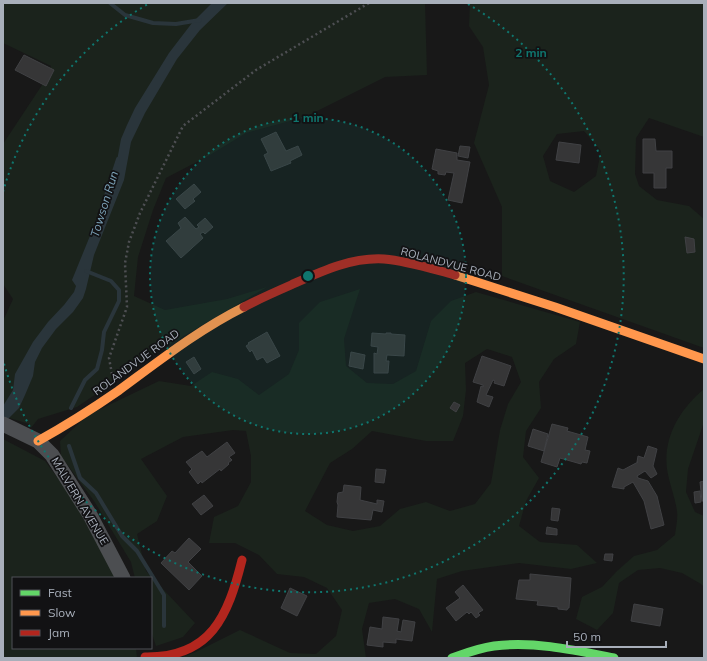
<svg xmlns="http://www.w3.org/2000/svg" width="707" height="661" viewBox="0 0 707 661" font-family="Mulish,sans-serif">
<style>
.green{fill:#1b231c;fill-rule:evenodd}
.water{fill:#2a353b}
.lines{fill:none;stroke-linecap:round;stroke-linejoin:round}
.stream{stroke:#2a353b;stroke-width:4}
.building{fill:#363637;stroke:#404144}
.path{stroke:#4e4f53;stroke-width:2.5;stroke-dasharray:2 3;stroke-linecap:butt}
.street{stroke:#4c4e51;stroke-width:15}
.fast{stroke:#63d668;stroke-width:9}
.slow{stroke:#ff974d;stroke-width:9}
.jam{stroke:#b3261e;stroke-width:9}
.ring{fill:none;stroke:#0f766e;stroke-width:2;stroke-dasharray:2 4}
.labels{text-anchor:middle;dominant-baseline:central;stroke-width:3.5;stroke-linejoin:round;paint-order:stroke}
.street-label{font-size:11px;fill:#a8afba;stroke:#121214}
.water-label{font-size:12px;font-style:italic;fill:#7ca2b8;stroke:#121214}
.centre{fill:#0f766e;stroke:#121214;stroke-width:2}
.ring-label{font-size:12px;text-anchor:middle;font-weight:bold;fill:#0f766e;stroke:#121214;stroke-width:3.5;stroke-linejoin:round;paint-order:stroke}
</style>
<rect width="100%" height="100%" fill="#181818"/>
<path class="green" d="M3 3H425L427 75 385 77 305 117 246 133 210 155 166 178 153 210 138 257 134 296 165 310 227 299 267 287 165 347 77 407 38 419 31 428 29 424 3 416V321L13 299 3 284V144L48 76 51 66 3 43Z
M470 3H704V137L649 118 636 138 635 174 639 186 657 200 689 206 704 219V348L502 276V207L474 143 489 85 483 47 469 26ZM584 131 601 151 596 176 574 192 550 181 543 156 557 134Z
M360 289 344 339 346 366 367 383 393 384 416 371 431 321 451 301 476 292 580 322 576 344 554 359 539 382 541 408 526 431 523 457 539 478 526 501 519 526 540 542 577 545 597 563 571 569 519 563 462 571 437 579 432 632 419 609 395 599 369 603 362 629 366 658H180L196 652 240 630 290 653 316 654 336 636 342 610 327 588 304 577 277 574 259 555 235 543H209L214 517 238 506 251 482V456L246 431 233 430 183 437 141 459 167 496 157 521 137 534 146 571 195 623 183 637 156 646 151 631V578H135L131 562 94 501 61 456 60 441 88 415 159 381 191 386 212 372 238 379 259 395 289 374 299 350V323L320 302ZM487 349 512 357 521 382 508 404 500 430 491 483 475 504 450 511 426 502 400 509 380 526 353 531 327 525 305 511 330 463 352 449 372 431 426 441H453L463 416 466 390 465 363Z
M704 389V422L688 469 686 492 695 512 704 516V587L701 584 682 573 660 568 638 570 619 583 613 613 597 630 576 619 582 597 602 587 617 571 634 556 657 550 675 535C676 527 678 519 677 511 675 497 669 483 667 469 663 437 680 409 704 389Z
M3 439 45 461 71 496 116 578H13V648H136L137 658H3Z"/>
<path class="water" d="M212 3H228L200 30 177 59 145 113 131 142 124 180 94 255 86 289 83 298 73 312 56 329 42 348 35 362 33 376 25 395 19 408 3 424V406L13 390 15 374 33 342 48 322 64 305 74 292 76 286 72 280 114 177 121 139 127 125 135 108 169 53 192 23Z"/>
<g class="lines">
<path class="stream" d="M110 3 125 15 153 23 176 24 200 20
M101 211 118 159
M71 408 85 380 97 369 102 350 104 332 119 301V290L111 281 86 271
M69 446 80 478 96 493 122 536 137 551 164 595V626"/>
</g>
<path class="building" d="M24 55 54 70 46 86 15 70Z
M276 132 286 151 298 146 302 155 290 161 291 163 271 171 264 155 268 153 261 139Z
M643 139H655L656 151H672V168H666V188H654V173H643Z
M559 142 581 145 579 163 556 160Z
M460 146 470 147 468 158 458 156Z
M436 149 457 153V160L470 162 462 203 448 200 454 173 446 172 445 175 438 174V171L432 169Z
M194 184 201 192 193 199 195 201 185 209 176 199Z
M185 217 196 229 199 227 197 225 205 218 213 227 205 234 203 232 200 234 203 238 181 258 166 241 181 228 178 223Z
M685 237 694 239 695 252 687 253Z
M267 332 280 356 267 363 263 357 257 360 252 350 250 352 246 346 249 344 248 343Z
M372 333 386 334V333H391V334L405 335 404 356 387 355 386 361H389L388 373H374V353L377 354 378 347 371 346Z
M351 352 365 355 363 369 349 366Z
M482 356 511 366 504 386 494 383 495 381 493 380 486 395 493 397 489 407 477 402 481 386 483 387V385L473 382Z
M194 357 201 369 194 374 186 362Z
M454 402 460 405 456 412 450 408Z
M552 424 568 428 567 431 588 437 585 450 590 451 587 463 582 462 581 464 560 458 557 467 541 462Z
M533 429 548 434 544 451 528 446Z
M227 442 235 453 229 457 232 460 228 463 229 464 221 471 220 469 202 483 201 481 198 484 189 472 192 469 186 462 202 451 207 457Z
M648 446 657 449 653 466 657 474 651 478 645 471 637 476 638 478 648 481 657 496 664 525 651 529 644 501 633 482 624 487V489L612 487 618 468 623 470 638 462H637L638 456 644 458Z
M376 469 386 470 384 483 375 482Z
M704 481V501H702L700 482Z
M344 485 361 487 360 500 377 504V500L384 501 382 512 373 510 371 520 337 517 338 505 337 502 338 493 343 492Z
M700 491 701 502 695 503 694 492Z
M204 495 213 506 201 515 192 504Z
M552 508 560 509 558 521 551 520Z
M547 527 557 529V535L546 534Z
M189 538 201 549 188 562 202 576 189 590 161 563 172 551 175 553Z
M605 554H613L612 561 604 560Z
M530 574 571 578 569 608H568L567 610 558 609V607L537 605 538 601 516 599 519 580H530Z
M463 585 483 610 478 613 480 615 476 618 471 612 469 614 467 612 456 621 446 608 460 598 455 592Z
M290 588 307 596 297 616 281 608Z
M634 604 663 609 660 626 631 621Z
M383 617 399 619 397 631 401 632 403 620 415 622 412 641 396 639V643L383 642V647L367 645 370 627 382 629Z"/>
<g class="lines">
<path class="path" d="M112 374 109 358 127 307 125 263 129 242 140 213 183 126 256 70 369 3"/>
<path class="street" d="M3 424 38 441 52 455 90 515 123 578"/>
<path class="fast" d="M452 658C466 653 479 648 494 646 534 641 574 650 614 658"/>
<path class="slow" d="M455 275 555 307 704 359
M38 441C65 426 92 409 118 391 159 361 198 330 244 307"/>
<path class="jam" d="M244 307C259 299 275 292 291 285 320 272 351 257 384 259 408 261 432 269 455 275
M145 657C211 658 228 616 242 560"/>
</g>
<circle cx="308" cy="276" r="158" fill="#0f766e" fill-opacity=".12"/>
<g class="ring">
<circle cx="308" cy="276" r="158"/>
<path d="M3 192A316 316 0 0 1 148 4M468 4A316 316 0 1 1 3 360"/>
</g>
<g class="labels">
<g class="street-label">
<text transform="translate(451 264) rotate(15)">ROLANDVUE ROAD</text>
<text transform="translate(136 362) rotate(-36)">ROLANDVUE ROAD</text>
<text transform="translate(80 501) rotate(59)">MALVERN AVENUE</text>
</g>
<g class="water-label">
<text transform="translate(104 204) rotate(-73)">Towson Run</text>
</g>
</g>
<circle cx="308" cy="276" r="6" class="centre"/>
<g class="ring-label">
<text x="531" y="57">2 min</text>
<text x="308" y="122">1 min</text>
</g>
<rect width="707" height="661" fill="none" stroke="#a8afba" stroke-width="8"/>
<rect x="12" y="577" width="140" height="72" fill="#121214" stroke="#4e5156"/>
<rect x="20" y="590" width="20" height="6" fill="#63d668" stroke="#4e5156"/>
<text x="48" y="597" font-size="12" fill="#a8afba">Fast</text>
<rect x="20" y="610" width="20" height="6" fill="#ff974d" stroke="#4e5156"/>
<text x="48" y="617" font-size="12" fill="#a8afba">Slow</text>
<rect x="20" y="630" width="20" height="6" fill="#b3261e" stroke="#4e5156"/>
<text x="48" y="637" font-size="12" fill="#a8afba">Jam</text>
<path d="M567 641v6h99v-6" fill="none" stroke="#a8afba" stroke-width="2"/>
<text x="573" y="641" font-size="12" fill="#a8afba" stroke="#121214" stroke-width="3" paint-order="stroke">50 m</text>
</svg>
